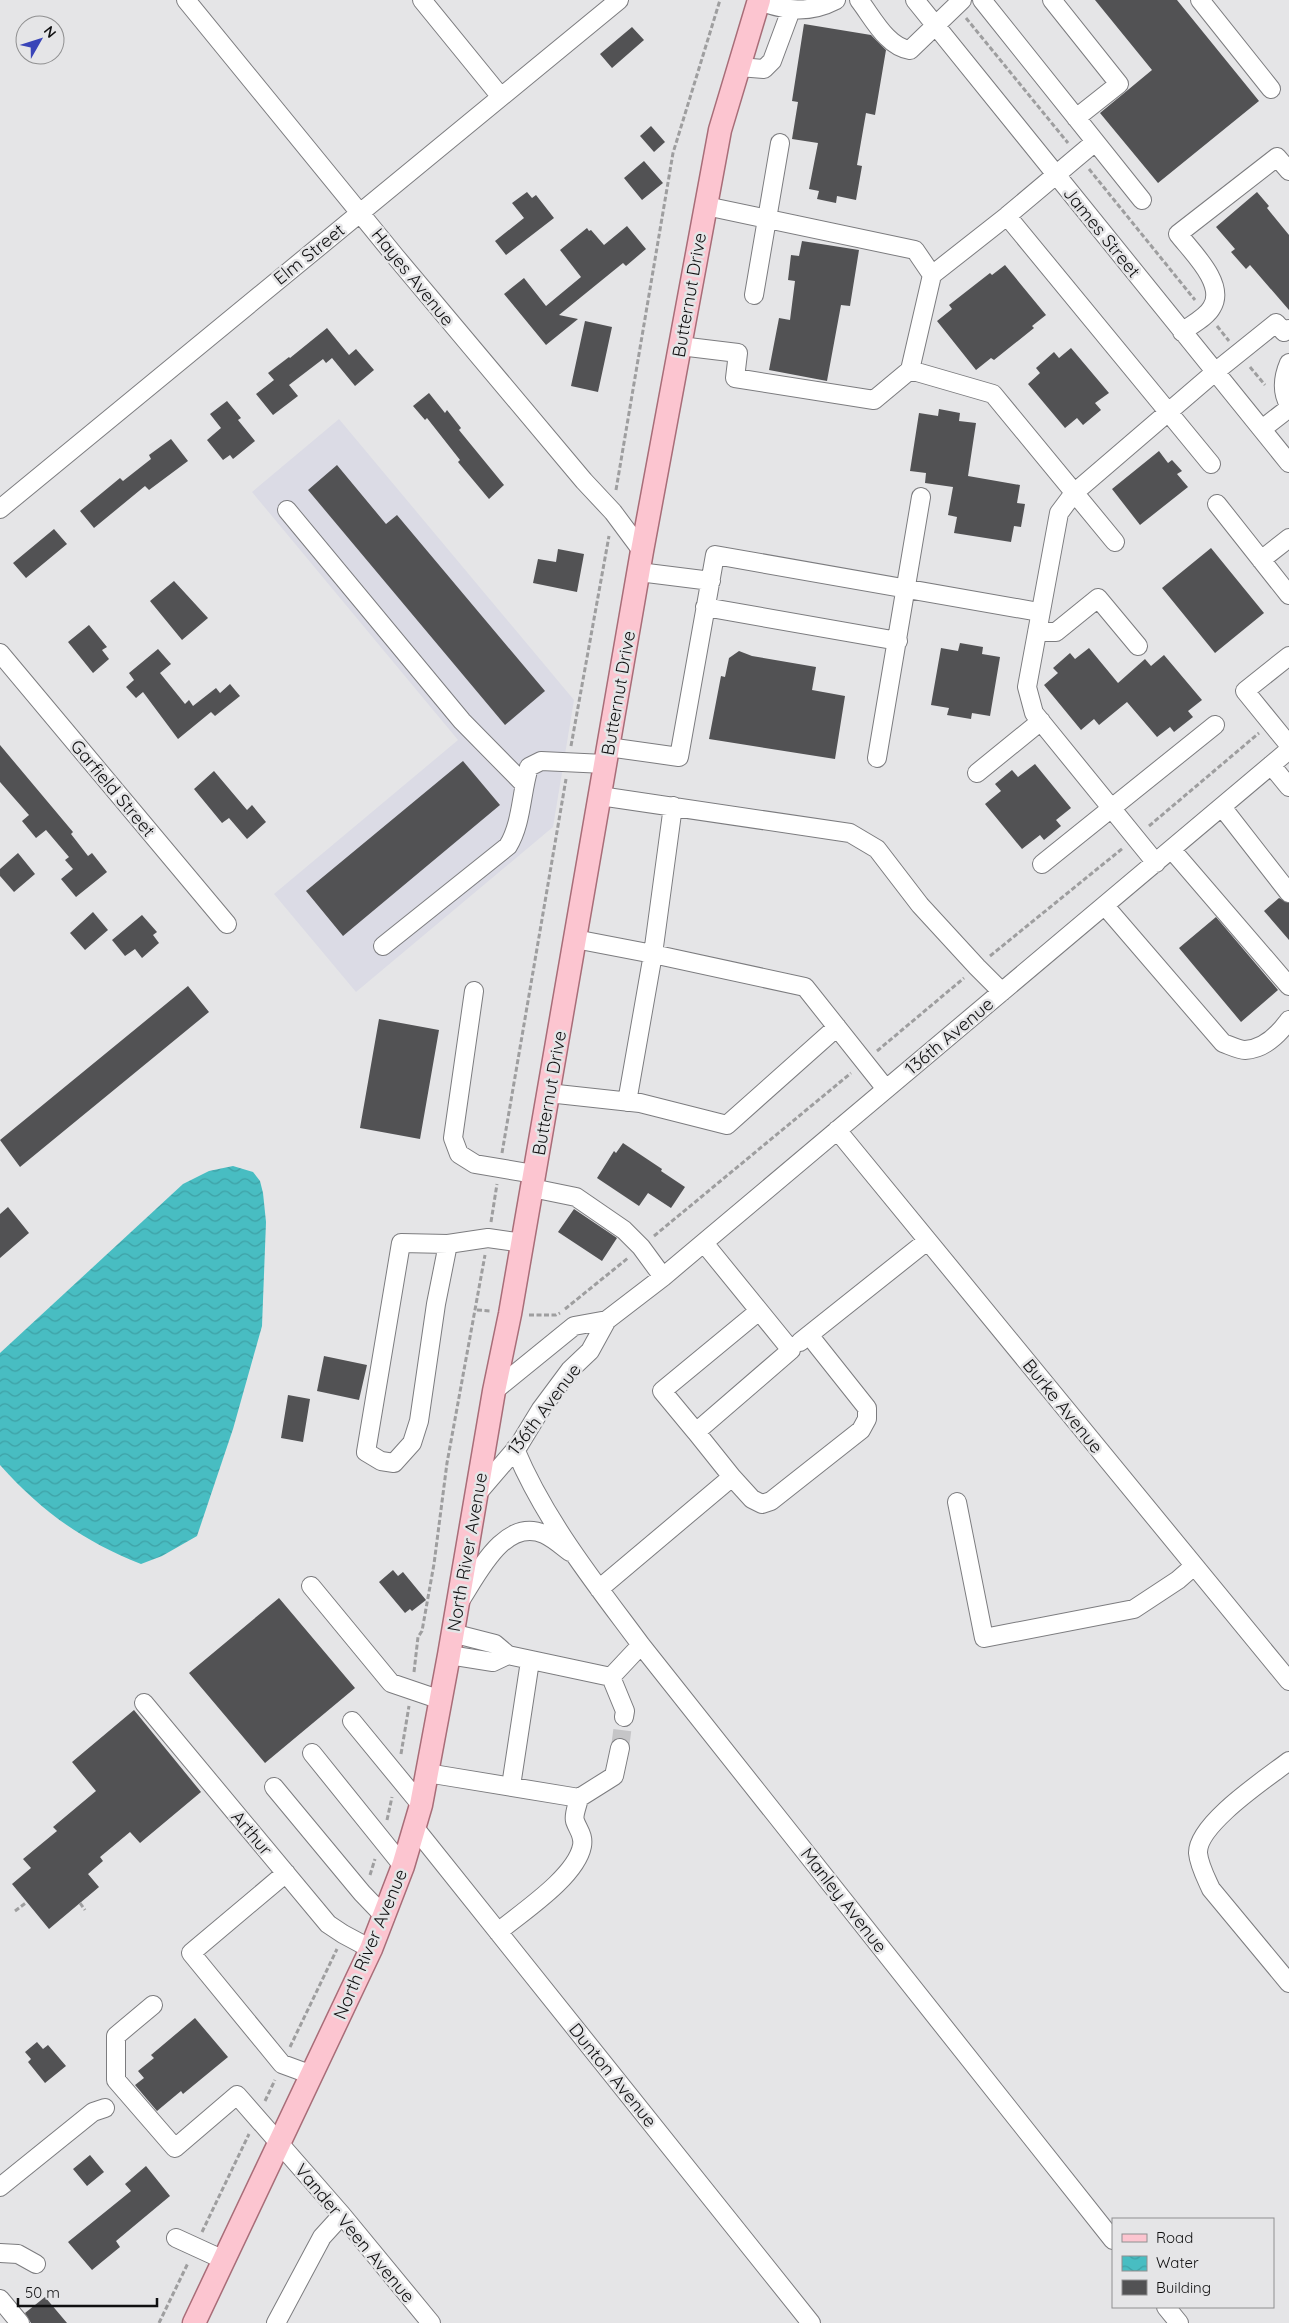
<svg xmlns="http://www.w3.org/2000/svg" width="1289" height="2323" viewBox="0 0 1289 2323" font-family="Quicksand,sans-serif">
<style>
.built{fill:#dbdbe5}
.water{fill:url(#water-waves)}
.building{fill:#525254}
.lines{fill:none;stroke-linecap:round;stroke-linejoin:round}
.minor-tunnel{stroke:#c5c5c7;stroke-width:18;stroke-dasharray:18 9;stroke-linecap:butt}
.minor-casing{stroke:#7c7c7f;stroke-width:20}
.major-casing{stroke:#a86d78;stroke-width:25}
.path{stroke:#9e9e9f;stroke-width:3;stroke-dasharray:5 2.5;stroke-linecap:butt}
.minor{stroke:#fff;stroke-width:18}
.major{stroke:#fcc5d0;stroke-width:22}
.labels{text-anchor:middle;dominant-baseline:central;stroke-width:5;stroke-linejoin:round;paint-order:stroke}
.street-label{font-size:18px;fill:#101011;stroke:#e5e5e7}
</style>
<defs>
<pattern id="water-waves" width="16" height="10" patternUnits="userSpaceOnUse" patternTransform="scale(1.25)"><rect width="16" height="10" fill="#48bdc2"/><path d="M0 5q4-4 8 0t8 0" fill="none" stroke="#3ea1a6"/></pattern>
</defs>
<rect width="100%" height="100%" fill="#e5e5e7"/>
<path class="built" d="M339 419 574 700 553 827 356 992 274 894 458 740 252 492Z"/>
<path class="water" d="M233 1166 253 1172 260 1181 263 1193 266 1222 262 1326 233 1429 197 1536 162 1556 141 1564C83 1541 42 1512 0 1465V1353L183 1184 209 1171Z"/>
<path class="building" d="M1095 0H1177L1259 101 1158 183 1100 113 1152 70Z
M804 24 871 35 886 50 875 115 866 113 857 165 862 166 856 200 837 196 836 203 817 199 819 191 809 189 818 143 792 139 798 102 792 101Z
M632 27 644 40 612 68 600 54Z
M651 126 665 142 654 152 640 136Z
M644 161 663 183 642 200 624 178Z
M527 192 532 198 536 195 554 218 506 255 495 241 524 218 512 203Z
M1257 192 1269 206 1267 208 1289 235V310L1250 265 1246 269 1231 252 1235 249 1216 227Z
M627 226 646 249 626 266 623 263 559 315 578 319 546 345 504 294 524 278 546 306 581 277 560 250 587 228 589 231 591 230 604 245Z
M802 241 859 250 850 306 841 305 827 381 769 370 779 318 790 320 795 281 788 280 791 255 799 256Z
M1005 265 1046 315 1032 326 1034 328 994 360 991 358 976 370 937 321 952 309 949 305 990 273 992 275Z
M585 321 612 327 598 392 571 386Z
M327 328 349 355 356 349 374 370 355 386 332 358 326 363 323 359 289 385 298 396 273 415 256 394 274 380 268 373 289 357 290 358Z
M1071 348 1109 393 1095 403 1101 410 1083 425 1077 418 1065 428 1028 384 1040 373 1036 368 1054 352 1059 358Z
M429 393 445 413 447 410 461 428 459 430 504 485 489 499 458 462 460 460 427 418 425 420 413 406Z
M227 401 241 418 238 420 255 441 233 459 230 455 223 460 207 440 221 428 210 414Z
M939 409 960 413 959 421 976 423 968 476 1020 485 1017 503 1025 504 1021 527 1014 526 1011 542 954 533 957 517 948 515 953 487 925 483 926 473 910 471 919 413 938 416Z
M171 439 188 461 149 490 145 486 94 528 80 511 120 478 123 481 151 459 149 455Z
M1159 451 1168 463 1172 460 1182 471 1177 474 1188 487 1140 525 1112 489Z
M337 465 386 524 397 515 545 691 505 725 308 490Z
M54 529 67 544 26 578 13 563Z
M1211 548 1264 613 1215 653 1162 588Z
M558 549 584 554 577 592 533 583 538 559 556 562Z
M174 581 208 618 182 640 150 601Z
M89 625 107 647 102 650 109 659 93 673 68 642Z
M960 643 983 647 982 654 1000 657 990 716 972 713 971 719 947 715 949 708 931 705 941 648 958 651Z
M1089 648 1118 683 1145 659 1151 666 1164 655 1202 700 1188 711 1193 717 1174 732 1170 727 1157 737 1127 702 1099 725 1094 719 1081 730 1044 685 1058 673 1053 668 1070 653 1075 659Z
M158 649 171 664 160 673 185 704 189 700 193 706 216 688 220 693 230 684 240 696 215 716 211 712 178 739 143 692 136 698 126 687 134 680 129 673Z
M739 651 752 656 816 667 812 690 845 696 835 759 709 739 721 676 725 677 729 658Z
M0 745 73 832 71 834 88 856 92 853 107 872 76 897 61 879 73 869 65 860 69 857 46 830 36 838 22 821 29 815 0 782Z
M463 761 500 805 343 936 306 891Z
M1035 764 1071 808 1056 820 1061 826 1044 840 1040 835 1022 849 985 804 1001 791 995 784 1012 770 1018 777Z
M214 771 247 810 252 805 266 822 247 839 229 818 222 823 194 789Z
M18 853 35 874 14 892 0 876V869Z
M1279 898 1289 903V940L1264 911Z
M93 912 108 930 85 950 70 933Z
M142 915 157 932 153 935 159 943 142 958 135 949 125 956 112 940Z
M1216 917 1278 990 1241 1022 1179 948Z
M188 986 209 1012 20 1167 0 1140Z
M379 1019 439 1030 420 1139 360 1128Z
M623 1143 662 1169 661 1171 685 1187 671 1208 648 1193 639 1206 597 1178 614 1151 616 1153Z
M8 1207 29 1233 0 1258V1214Z
M574 1209 617 1238 602 1261 558 1232Z
M324 1356 367 1365 359 1400 317 1391Z
M288 1395 310 1399 303 1442 281 1438Z
M393 1570 398 1576 403 1572 426 1600 412 1611 410 1609 405 1613 379 1582Z
M279 1598 355 1688 265 1763 189 1673Z
M134 1710 201 1792 140 1843 130 1832 100 1857 103 1861 88 1874 99 1887 49 1929 12 1884 31 1868 23 1859 57 1831 53 1827 96 1791 72 1762Z
M195 2018 228 2057 183 2094 181 2091 157 2111 135 2085 144 2078 138 2071 154 2058 151 2055Z
M37 2042 43 2049 48 2045 66 2066 45 2083 28 2062 31 2059 25 2052Z
M90 2155 104 2172 87 2186 73 2169Z
M146 2166 170 2196 116 2241 120 2247 92 2270 68 2242 131 2191 125 2184Z
M45 2297 67 2323H31L25 2313Z"/>
<g class="lines">
<path class="minor-tunnel" d="M620 1748 624 1717"/>
<g class="minor-casing">
<path id="minor" d="M186 0 395 256 584 481 613 512 642 551
M422 0 501 97
M859 0C873 18 887 47 910 50L962 0
M915 0 1289 463
M982 0 1142 200
M1052 0 1119 84 1076 118
M1200 0 1271 89
M759 1C786 11 809 14 836 0
M739 67 764 69 772 61 791 10
M706 206 915 250 932 275 910 370 993 394 1115 542
M1007 216 1211 464
M932 275 1007 216 1095 142
M754 295 780 143
M1182 332C1191 325 1207 317 1212 307 1226 284 1192 252 1178 234L1277 157 1289 171
M680 346 738 353 735 378 874 400 910 370
M1289 363C1283 377 1281 391 1289 405
M1262 429 1289 408
M1217 504 1289 595
M0 509 619 0
M287 510 462 721 524 784
M1261 560 1289 538
M639 572 711 581
M705 607 898 641
M1037 632H1056L1098 598 1138 646
M0 653 227 924
M1289 656 1245 691 1289 745
M608 747 679 757 715 555 1039 612
M877 758 921 497
M1271 765 1289 787
M977 773 1041 721
M600 796 850 833 877 849 920 905 977 967 1002 992
M1222 807 1289 893
M1172 850 1289 986
M1156 863 1034 713 1027 687 1059 513 1074 493 1215 372 1276 323 1284 332 1289 329
M1042 864 1215 725
M1105 906 1223 1043C1229 1045 1239 1050 1245 1050 1265 1049 1279 1034 1289 1020
M575 939 653 954 673 806
M383 946 508 846C522 823 521 793 529 767L541 761 605 764
M474 991 453 1138 459 1154 475 1164 534 1174
M548 1093 640 1103 727 1125 837 1027
M627 1102 653 954 805 987 886 1089
M837 1130 1289 1681
M532 1188 576 1197 624 1230 641 1247 663 1277
M448 1244 436 1304 419 1421 412 1443 394 1463 381 1461 366 1452 401 1243 448 1244 488 1238 523 1243
M800 1342 927 1241
M494 1391 574 1326 607 1320
M696 1432 662 1391 759 1311
M515 1449C545 1521 595 1583 641 1645L1113 2240
M732 1477 752 1499 762 1504 771 1501 861 1430 867 1419V1408L809 1335
M477 1494 519 1445 541 1409 570 1370 590 1351 607 1320 663 1277 1289 750
M957 1502 984 1638 1134 1609 1178 1580 1194 1566
M311 1586 391 1683 441 1700
M599 1589 732 1477 696 1432 791 1350 704 1243
M460 1601C478 1574 504 1517 544 1534 553 1538 562 1546 570 1552
M452 1633 495 1644 508 1655 611 1677
M449 1655 493 1662 508 1655
M611 1677 641 1645
M611 1677 625 1711 624 1717
M144 1703 328 1924 343 1934 371 1949
M352 1721 421 1805
M312 1753 403 1866
M1289 1761C1267 1778 1197 1824 1198 1853 1199 1865 1206 1878 1211 1889L1289 1983
M427 1773 579 1798 614 1776 620 1748
M511 1786 530 1661
M274 1787 362 1893 385 1917
M415 1828 811 2323
M286 1873 191 1953 282 2064 312 2075
M498 1932C522 1912 576 1877 582 1846 584 1835 578 1830 575 1821 573 1815 578 1804 579 1798
M153 2005 116 2036V2080L175 2148 237 2095 342 2215 431 2323
M0 2187 93 2112 105 2108
M176 2238 224 2260
M0 2253 18 2254 36 2264
M0 2299 20 2323
M1166 2307 1179 2323
M276 2323 322 2237 342 2215"/>
</g>
<g class="major-casing">
<path id="major" d="M194 2323 371 1949 403 1866 421 1805 449 1655 494 1391 510 1314 642 551 720 130 759 0"/>
</g>
<path class="path" d="M966 18 1068 143
M1089 169 1195 300
M1217 326 1229 341
M1250 367 1265 385
M616 490 673 153 720 0
M571 746 609 536
M1149 826 1259 733
M990 956 1123 848
M877 1051 964 978
M502 1153 566 779
M491 1222 497 1184
M654 1236 851 1073
M565 1309 628 1258
M477 1310 491 1311
M529 1315H556L560 1313
M414 1672 418 1637 422 1631 434 1564 447 1463 485 1255
M401 1754 409 1706
M387 1820 392 1797
M370 1875 375 1859
M80 1903 85 1910
M15 1911 27 1902
M290 2047 337 1949
M265 2101 275 2080
M202 2232 249 2134
M159 2323 188 2263"/>
<use href="#minor" class="minor"/>
<use href="#major" class="major"/>
</g>
<g class="labels">
<g class="street-label">
<text transform="translate(1102 232) rotate(51)">James Street</text>
<text transform="translate(309 254) rotate(-39)">Elm Street</text>
<text transform="translate(413 277) rotate(51)">Hayes Avenue</text>
<text transform="translate(689 295) rotate(-80)">Butternut Drive</text>
<text transform="translate(618 693) rotate(-80)">Butternut Drive</text>
<text transform="translate(113 788) rotate(50)">Garfield Street</text>
<text transform="translate(949 1036) rotate(-40)">136th Avenue</text>
<text transform="translate(549 1093) rotate(-80)">Butternut Drive</text>
<text transform="translate(1063 1406) rotate(51)">Burke Avenue</text>
<text transform="translate(544 1409) rotate(-53)">136th Avenue</text>
<text transform="translate(467 1552) rotate(-80)">North River Avenue</text>
<text transform="translate(252 1833) rotate(50)">Arthur</text>
<text transform="translate(844 1900) rotate(52)">Manley Avenue</text>
<text transform="translate(370 1944) rotate(-67)">North River Avenue</text>
<text transform="translate(613 2075) rotate(51)">Dunton Avenue</text>
<text transform="translate(355 2233) rotate(50)">Vander Veen Avenue</text>
</g>
</g>
<rect x="1112" y="2218" width="162" height="90" fill="#e5e5e7" stroke="#909091"/>
<rect x="1122" y="2234" width="25" height="8" fill="#fcc5d0" stroke="#909091"/>
<text x="1156" y="2243" font-size="15" fill="#101011">Road</text>
<rect x="1122" y="2256" width="25" height="15" fill="url(#water-waves)" stroke="#909091"/>
<text x="1156" y="2268" font-size="15" fill="#101011">Water</text>
<rect x="1122" y="2280" width="25" height="15" fill="#525254" stroke="#909091"/>
<text x="1156" y="2293" font-size="15" fill="#101011">Building</text>
<g transform="translate(40 40) rotate(51)"><circle r="24" fill="#e5e5e7" stroke="#909091"/>
<path d="M0-4L9 19L0 12L-9 19Z" fill="#3944b8"/>
<text y="-8" font-size="14" font-weight="bold" text-anchor="middle" fill="#101011">N</text>
</g>
<path d="M18 2298v8h139v-8" fill="none" stroke="#101011" stroke-width="2.5"/>
<text x="25" y="2298" font-size="15" fill="#101011" stroke="#e5e5e7" stroke-width="4" paint-order="stroke">50 m</text>
</svg>
